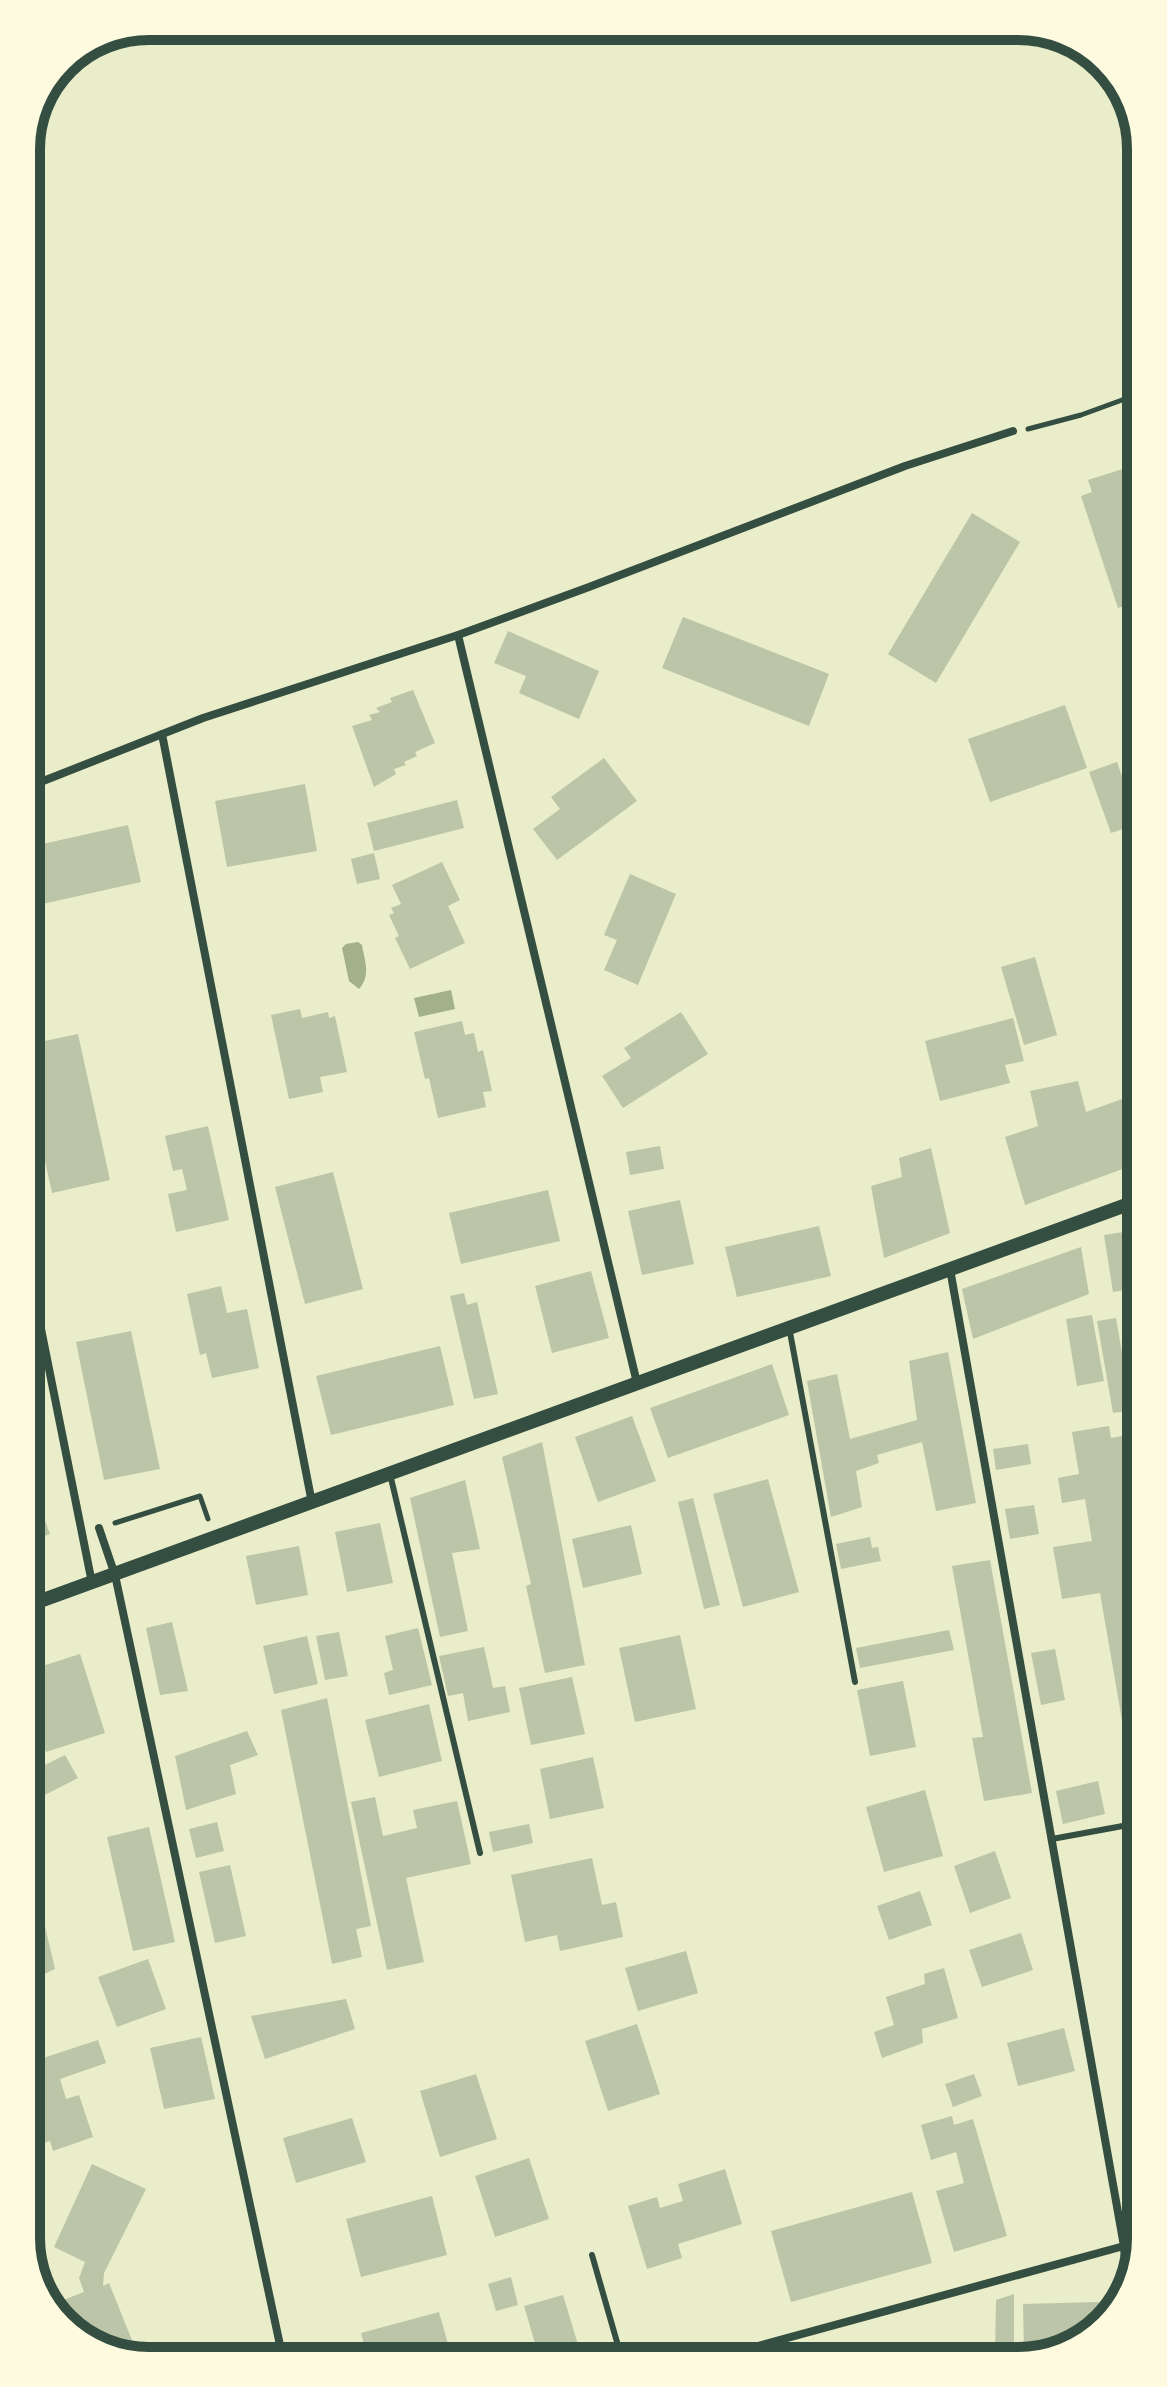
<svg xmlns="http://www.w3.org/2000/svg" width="1167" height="2387" viewBox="0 0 1167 2387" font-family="Signika,sans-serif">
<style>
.water{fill:#a3b18a}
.building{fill:#bcc5a7}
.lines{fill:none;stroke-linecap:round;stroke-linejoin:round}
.path{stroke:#344e41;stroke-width:5}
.service{stroke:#344e41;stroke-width:6}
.minor{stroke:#344e41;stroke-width:8}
.tertiary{stroke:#344e41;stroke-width:14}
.rim{fill:none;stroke:#344e41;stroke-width:10}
</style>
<rect width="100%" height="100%" fill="#e9edc9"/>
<path class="water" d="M358 942 362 945C365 962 371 976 359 989L349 981 342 948 346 944Z
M451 990 455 1009 419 1017 414 998Z"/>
<path class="building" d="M1126 468 1129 480 1133 479 1134 603 1118 608 1081 496 1092 492 1088 480Z
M972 513 1020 542 936 683 888 654Z
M683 617 829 674 809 726 662 668Z
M508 631 599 671 579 719 519 693 526 676 494 663Z
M413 690 435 743 415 752 417 756 404 762 406 765 394 769 396 774 374 787 352 726 372 720 369 715 380 712 376 708 392 702 390 698Z
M1065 705 1087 768 990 802 968 739Z
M604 758 637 801 557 860 533 829 560 809 551 797Z
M1117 762 1135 813V825L1111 833 1089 772Z
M305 784 317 851 227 867 215 801Z
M457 800 464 828 374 851 367 823Z
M128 825 141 882 29 907V847Z
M374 853 380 879 357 884 351 859Z
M442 862 460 900 448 906 465 943 410 969 395 938 399 936 389 915 394 913 391 908 401 904 392 885Z
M630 874 676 894 638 985 604 970 617 940 604 935Z
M1035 957 1057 1035 1024 1045 1001 967Z
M300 1009 302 1018 328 1012 329 1018 335 1016 347 1072 320 1077 323 1092 289 1099 271 1015Z
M681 1012 708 1054 623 1108 602 1076 631 1058 624 1048Z
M1013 1018 1024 1061 1005 1065 1010 1083 940 1101 925 1041Z
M462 1021 465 1035 474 1033 478 1052 483 1050 492 1091 483 1092 486 1107 438 1118 429 1078 425 1079 414 1032Z
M78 1034 110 1180 52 1193 30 1092V1044Z
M1078 1081 1086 1112 1136 1094V1164L1025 1205 1005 1137 1038 1126 1030 1091Z
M208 1126 229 1220 176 1232 168 1194 187 1190 182 1169 173 1171 165 1136Z
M660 1146 664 1169 630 1175 626 1152Z
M931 1148 950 1233 884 1258 871 1186 902 1177 899 1158Z
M333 1172 363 1289 305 1304 275 1187Z
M548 1190 560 1241 461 1264 449 1213Z
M680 1200 694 1264 642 1275 628 1211Z
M819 1226 831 1276 737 1297 725 1247Z
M1137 1230V1288L1113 1292 1104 1235Z
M1081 1247 1089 1294 973 1339 962 1289Z
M591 1271 609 1338 552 1353 535 1286Z
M221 1286 227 1313 247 1309 259 1368 212 1378 206 1353 200 1355 187 1294Z
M464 1293 467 1305 477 1302 498 1394 474 1399 450 1296Z
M1137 1304V1342H1136L1129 1305Z
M1092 1315 1104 1381 1077 1386 1066 1319Z
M1116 1318 1132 1410 1113 1413 1097 1321Z
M131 1331 160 1469 104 1480 76 1342Z
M440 1346 454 1405 331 1435 316 1376Z
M948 1352 976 1503 936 1511 922 1442 877 1455 879 1463 856 1471 862 1507 831 1517 807 1381 837 1374 850 1439 917 1420 909 1361Z
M772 1364 789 1415 668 1458 650 1408Z
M632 1416 656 1481 598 1502 575 1437Z
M1109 1426 1111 1438 1138 1433V1511L1124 1513 1138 1595 1139 1723 1123 1726 1100 1593 1062 1599 1053 1547 1092 1541 1085 1499 1062 1503 1058 1478 1079 1474 1072 1432Z
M542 1442 585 1665 545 1673 526 1586 531 1584 502 1457Z
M1028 1444 1031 1464 996 1470 993 1449Z
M768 1479 799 1592 743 1607 713 1494Z
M465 1480 480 1549 452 1553 468 1631 440 1637 410 1498Z
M32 1485 50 1534 32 1541Z
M693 1498 720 1605 704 1609 678 1502Z
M1034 1505 1039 1534 1010 1539 1005 1509Z
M380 1523 393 1583 347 1592 335 1532Z
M631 1525 642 1574 583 1588 572 1539Z
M870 1537 872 1548 878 1547 881 1561 841 1569 836 1544Z
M299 1546 308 1595 256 1605 246 1556Z
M990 1560 1032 1793 984 1801 972 1738 983 1737 952 1566Z
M172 1622 188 1691 160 1695 146 1628Z
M418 1628 432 1685 389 1695 384 1673 393 1670 385 1636Z
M949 1630 954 1650 860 1668 856 1648Z
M339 1632 348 1676 325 1680 316 1636Z
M680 1635 696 1709 635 1722 619 1648Z
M307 1636 318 1684 274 1694 263 1646Z
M484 1647 493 1688 505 1686 510 1712 468 1721 463 1693 448 1696 439 1656Z
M1055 1649 1065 1700 1041 1705 1031 1653Z
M80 1654 105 1733 46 1752 33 1710V1669Z
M572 1677 585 1734 531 1745 519 1688Z
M903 1681 916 1747 870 1756 857 1690Z
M327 1698 371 1926 356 1929 362 1957 332 1964 281 1710Z
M429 1704 442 1761 379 1777 365 1720Z
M247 1731 258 1755 230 1765 236 1794 186 1810 175 1756Z
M65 1755 78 1778 33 1801V1771Z
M593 1757 604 1808 550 1819 540 1769Z
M1098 1781 1105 1814 1063 1824 1056 1791Z
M925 1790 943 1856 884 1872 866 1807Z
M375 1797 383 1836 417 1828 413 1810 457 1801 471 1864 406 1878 424 1962 387 1970 351 1802Z
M217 1822 224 1851 196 1858 189 1829Z
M529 1824 533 1843 493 1852 489 1832Z
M149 1827 175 1942 133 1951 107 1837Z
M995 1851 1011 1898 970 1913 954 1866Z
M592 1858 602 1905 616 1902 623 1937 560 1951 557 1935 525 1942 511 1875Z
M1139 1862 1140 1904 1133 1905 1126 1864Z
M230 1865 246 1936 215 1943 199 1872Z
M33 1875 55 1969 34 1979V1912Z
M920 1891 932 1925 889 1940 877 1906Z
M1021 1933 1033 1970 982 1987 969 1950Z
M686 1951 698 1993 638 2011 625 1968Z
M148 1959 166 2009 117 2027 98 1977Z
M944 1968 958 2018 922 2029 923 2043 882 2058 874 2032 894 2025 886 1997 925 1984 924 1974Z
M346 1999 355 2029 265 2059 251 2016Z
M637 2024 660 2094 608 2111 585 2041Z
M1064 2028 1075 2071 1018 2086 1007 2043Z
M201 2037 215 2099 164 2109 150 2048Z
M98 2040 106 2063 60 2079 66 2099 79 2095 93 2137 53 2151 50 2141 40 2144 35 2129 34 2091 38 2090 34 2078V2061Z
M476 2074 497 2139 440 2157 420 2091Z
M974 2074 982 2096 953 2107 945 2084Z
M952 2116 954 2125 973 2119 1007 2236 954 2252 936 2191 964 2183 956 2152 931 2160 921 2125Z
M352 2118 366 2162 296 2183 283 2138Z
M529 2158 549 2219 495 2237 475 2176Z
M92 2164 146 2189 104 2273 103 2286 109 2283 140 2360 80 2340 68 2325 58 2302 84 2292 79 2278 85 2262 54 2247Z
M725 2169 742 2224 678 2244 682 2258 647 2269 628 2206 657 2197 660 2208 683 2201 678 2184Z
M912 2192 932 2263 791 2302 771 2231Z
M432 2196 447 2255 361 2277 346 2219Z
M35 2257 56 2310 35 2285Z
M511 2277 518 2305 496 2311 488 2284Z
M1014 2294V2352L995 2353 996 2300Z
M563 2295 579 2348 546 2357H539L524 2306Z
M1099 2302V2324L1065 2352H1024L1023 2304Z
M439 2312 452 2358 368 2359 361 2333Z
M943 2344 946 2353H909V2352Z"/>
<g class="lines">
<path class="path" d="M1028 429 1081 415 1133 396
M115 1523 200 1496 208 1519"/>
<path class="service" d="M789 1327 855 1682
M390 1474 480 1853
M1052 1839 1139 1823
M592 2255 621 2356"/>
<path class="minor" d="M458 635 637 1383
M162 734 312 1503
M29 749 33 785
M29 789 33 785 203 718 458 635 589 587 905 466 1013 431
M950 1269 1124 2246 1127 2286
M31 1279 92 1583
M99 1528 115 1575 283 2359
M725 2355 1124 2246"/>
<path class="tertiary" d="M32 1604 1137 1201"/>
</g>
<path d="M0 0H1167V2387H0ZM149 40H1018A109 109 0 0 1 1127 149V2238A109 109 0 0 1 1018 2347H149A109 109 0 0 1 40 2238V149A109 109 0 0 1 149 40Z" fill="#fefae0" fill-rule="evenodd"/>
<path class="rim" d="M149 40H1018A109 109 0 0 1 1127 149V2238A109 109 0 0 1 1018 2347H149A109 109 0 0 1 40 2238V149A109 109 0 0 1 149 40Z"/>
</svg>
